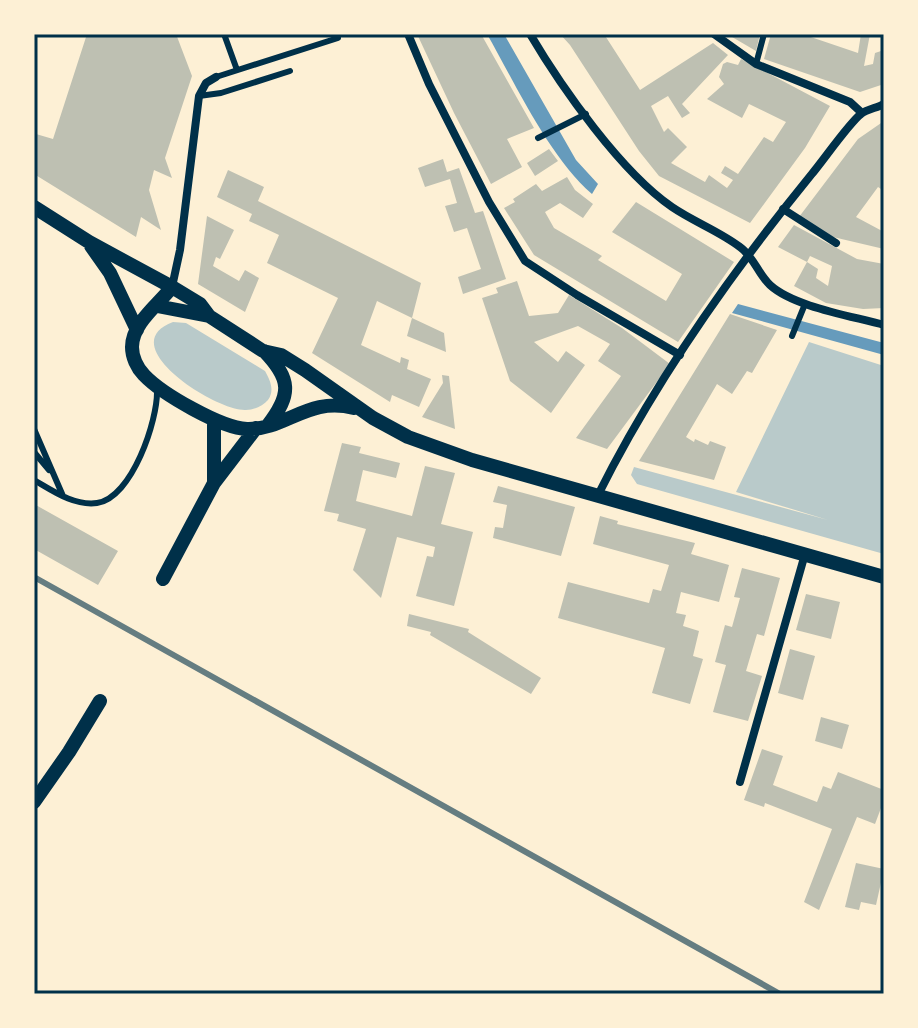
<svg xmlns="http://www.w3.org/2000/svg" width="918" height="1028" viewBox="0 0 918 1028" font-family="Quicksand,sans-serif">
<style>
.green{fill:#b9caca}
.water{fill:#669bbc}
.building{fill:#bec0b2;fill-rule:evenodd}
.lines{fill:none;stroke-linecap:round;stroke-linejoin:round}
.service{stroke:#003049;stroke-width:6}
.minor{stroke:#003049;stroke-width:8}
.tertiary{stroke:#003049;stroke-width:14}
.rail{stroke:#657d81;stroke-width:6}
.neatline{fill:none;stroke:#003049;stroke-width:3}
</style>
<rect width="100%" height="100%" fill="#fdf0d5"/>
<path class="green" d="M173 322 186 323 265 371C270 380 275 390 268 400 263 406 254 410 246 410 217 412 111 345 173 322Z
M809 342 884 366V554L637 484 631 475 634 467 828 520 736 492Z"/>
<path class="water" d="M487 34H504L576 160 598 184 592 194C549 157 515 83 487 34Z
M738 304 884 343V355L732 313Z"/>
<path class="building" d="M87 34H176L192 76 165 158 172 178 154 170 149 190 161 230 141 217 136 237 34 174 36 134 53 139Z
M417 34H481L534 128 507 139 522 167 491 184 454 113Z
M560 34H604L640 90 713 43 728 55 682 104 690 113 682 118 668 96 651 106 664 132 668 128 687 147 671 163 705 182 709 175 727 188 733 180 721 173 725 166 738 174 764 137 773 142 786 122 749 104 742 118 707 99 724 84 719 77 723 64 727 62 738 65 741 59 830 106 805 148 750 223 659 176 639 151 570 45Z
M727 34H760L756 51Z
M771 34H802L858 53 861 34H870L864 66 873 64 875 53 884 50V84L860 92 764 59Z
M884 121V156L881 159 884 161V191L878 187 856 217 884 232V249L833 237 799 217 858 139Z
M549 149 558 161 535 176 527 163Z
M443 159 447 172 459 168 475 213 483 211 506 279 463 294 458 277 481 269 467 228 454 232 445 206 457 203 450 179 425 187 418 168Z
M228 170 264 187 258 201 421 283 412 318 377 301 361 345 400 363 401 357 409 360 407 369 431 379 419 407 392 395 390 402 312 353 338 298 267 263 279 235 249 221 252 214 217 197Z
M567 177 575 190 593 204 583 218 560 203 545 212 554 228 602 256 598 260 666 301 682 274 612 232 636 202 734 262 678 342 534 255 504 208 515 202 513 199 536 184 542 191Z
M207 216 234 230 220 259 216 257 213 266 239 281 245 270 259 278 245 312 198 284Z
M794 225 857 259 884 264 881 279H884V308L863 309 826 303 794 286 807 262 778 247ZM810 256 832 266 828 286 816 278 818 269 807 262Z
M517 281 529 316 558 313 569 295 622 328 670 364 607 449 576 438 621 376 598 361 610 344 578 326 534 342 558 362 566 351 585 365 551 413 510 381 482 298 498 293 496 288Z
M730 314 777 330 752 373 747 371 732 394 717 384 686 437 694 442 695 439 708 445 710 441 726 447 714 480 639 461Z
M412 318 444 333 446 352 407 336Z
M442 375 449 376 455 429 422 417 443 383Z
M342 443 361 447 359 453 400 463 396 478 363 470 356 501 412 516 425 466 455 473 441 524 473 532 454 606 416 596 427 556 433 557 435 547 397 537 381 598 353 570 366 529 337 521 339 514 324 511Z
M498 486 575 507 561 556 493 538 495 527 503 528 507 505 493 502Z
M34 504 118 551 98 585 34 549Z
M600 516 618 521 617 524 695 543 691 554 729 565 719 602 681 592 676 613 686 615 683 626 699 631 693 656 703 659 690 704 652 693 665 648 558 618 568 582 649 603 653 589 661 591 669 565 593 544Z
M742 568 780 578 764 636 757 634 746 671 762 676 748 721 713 712 726 665 715 662 725 625 732 627 740 598 734 597Z
M806 594 840 602 831 639 796 630Z
M409 614 469 629 468 632 541 678 531 694 430 635 431 632 407 626Z
M790 649 815 656 803 700 778 693Z
M821 717 849 725 842 749 815 741Z
M762 749 783 756 773 785 817 802 823 786 831 789 838 772 884 790V800L875 824 857 817 819 910 804 902 832 829 765 803 764 807 744 800Z
M856 863 884 869 876 905 861 902 859 910 845 907Z"/>
<g class="lines">
<path class="service" d="M224 34 237 70
M756 64 764 34
M216 77 338 38 337 34
M199 96 221 93 290 71
M538 138 586 114
M792 336 805 304
M34 429 63 496
M34 452 49 470
M34 480C53 491 74 506 97 503 132 498 158 420 157 390"/>
<path class="minor" d="M408 34 429 84 489 202 525 261 577 295 680 355
M530 34C562 88 621 172 672 207 694 222 719 231 740 247 754 257 758 274 770 285 794 307 852 316 884 325
M714 34 756 64 850 102 862 113
M783 209 836 243
M172 287 180 250 199 96 206 83 216 77
M598 495C654 383 732 272 811 175 823 161 849 123 861 114 867 109 877 108 884 104
M740 782 805 554"/>
<path class="tertiary" d="M34 207 89 242 172 287 200 304 209 316 263 351 281 355 305 370 373 418 408 437 472 460 884 577
M91 246 110 273 137 330
M172 287C159 304 132 323 132 347 132 357 137 368 144 375 162 394 221 428 247 429 286 430 308 396 354 408
M157 306 209 316
M264 351C291 379 292 394 268 425
M214 483V420
M163 579 214 483 256 428
M34 802 69 752 100 701"/>
<path class="rail" d="M34 577 780 994"/>
</g>
<rect width="918" height="1028" fill="none" stroke="#fdf0d5" stroke-width="72"/>
<rect x="36" y="36" width="846" height="956" class="neatline"/>
</svg>
